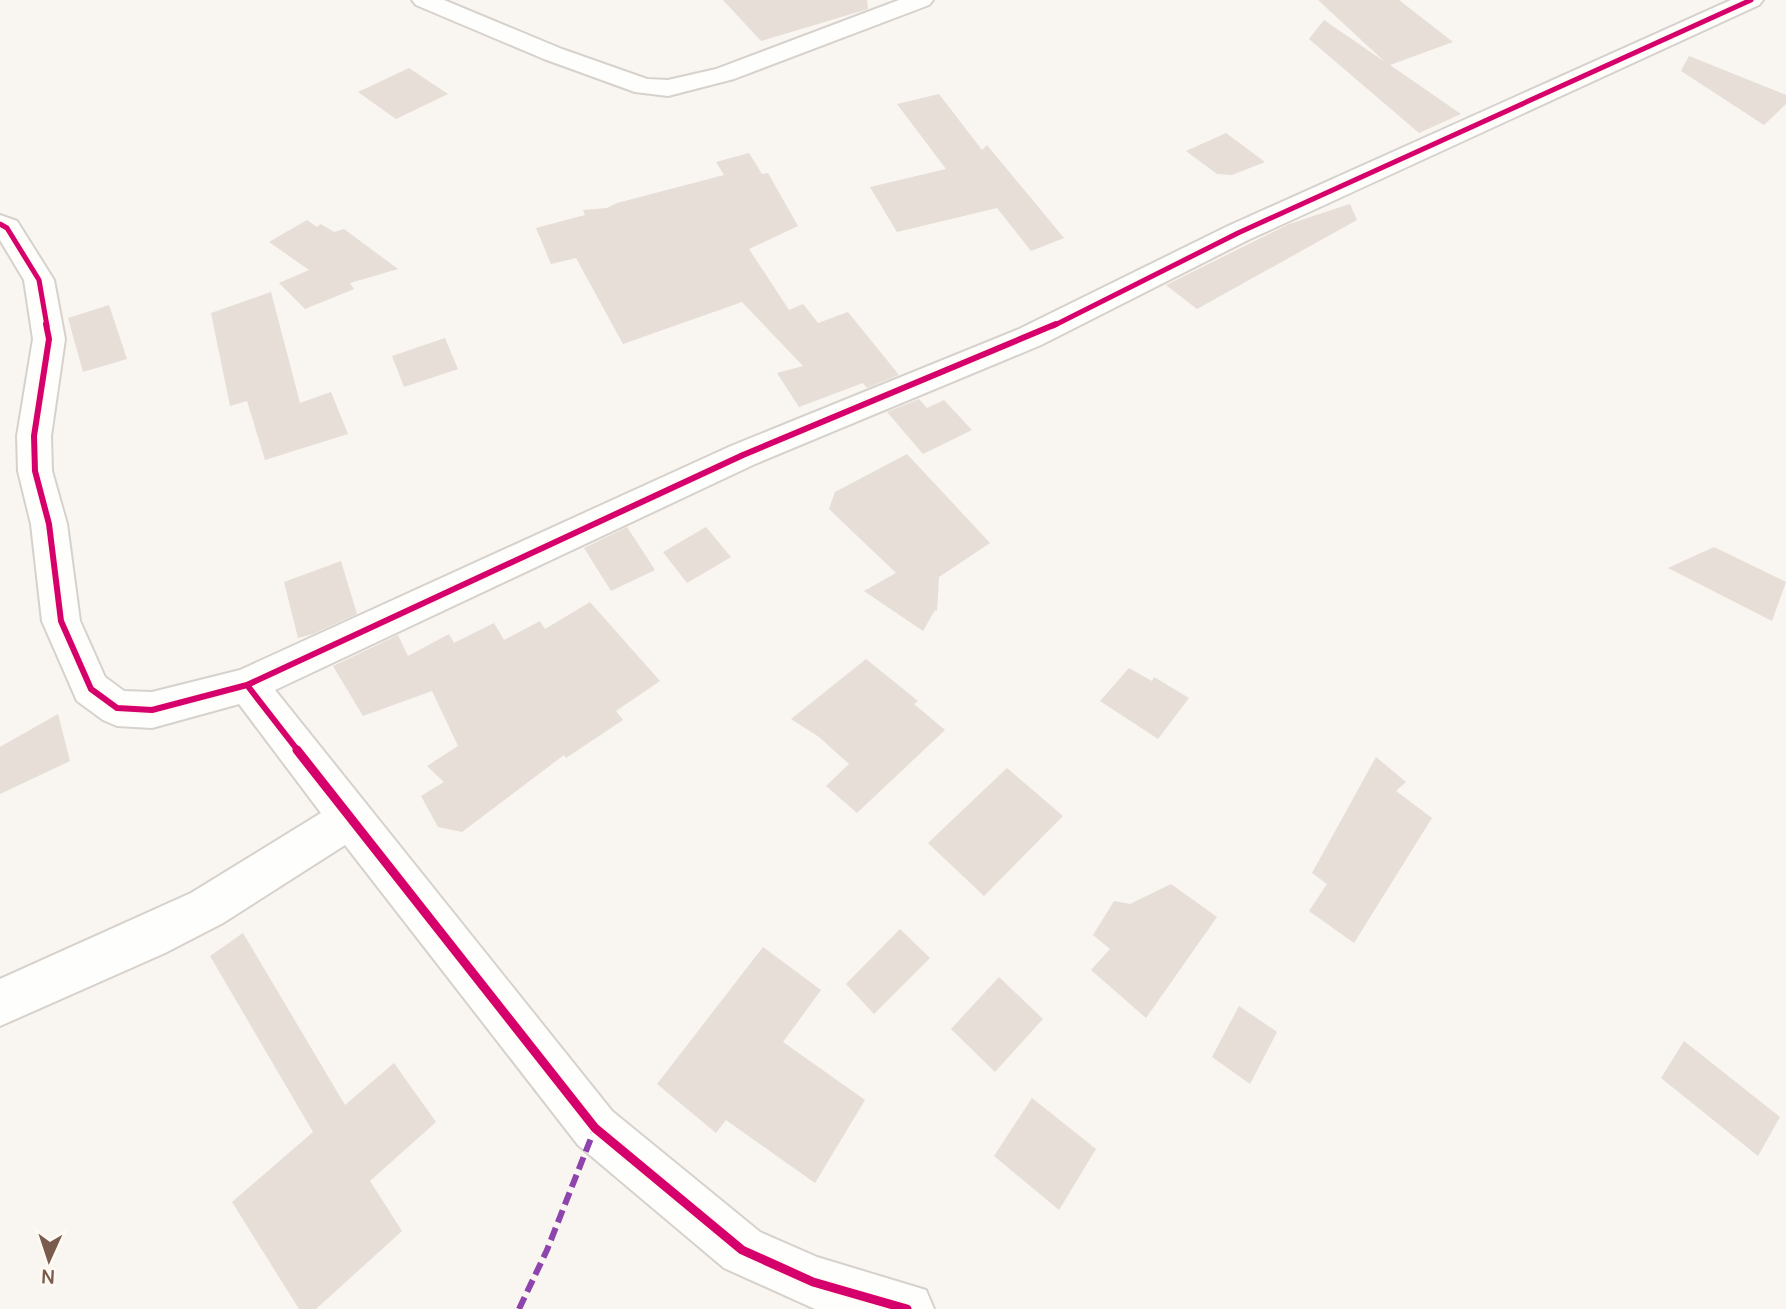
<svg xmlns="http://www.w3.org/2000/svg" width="1786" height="1309" viewBox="0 0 1786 1309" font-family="Manrope,sans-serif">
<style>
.building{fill:#e6ded7}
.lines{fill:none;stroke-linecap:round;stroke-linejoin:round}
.minor-casing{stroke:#d7d1cb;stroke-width:4}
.minor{fill:#fefefd;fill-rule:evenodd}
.quiet{stroke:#8e44ad;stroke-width:6;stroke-dasharray:13 6;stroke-linecap:butt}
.cycleway-far2-casing{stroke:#fffaf3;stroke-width:9}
.cycleway-far1-casing{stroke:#fffaf3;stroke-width:10}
.cycleway-casing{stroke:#fffaf3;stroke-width:13}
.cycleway-far2{stroke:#d6006c;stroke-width:5}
.cycleway-far1{stroke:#d6006c;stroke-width:6}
.cycleway{stroke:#d6006c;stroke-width:9}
</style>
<rect width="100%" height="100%" fill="#f9f5f0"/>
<path class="building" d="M723 0H867L868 9 761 41Z
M1318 0H1399L1453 42 1390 65 1461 114 1419 133 1309 39 1324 20 1385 62Z
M1689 56 1786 95V104L1764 125 1681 71Z
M409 68 448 94 396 119 358 92Z
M939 94 982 150 987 145 1064 238 1031 251 997 208 897 232 870 187 946 169 897 104Z
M1226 133 1265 162 1232 175 1217 174 1186 151Z
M749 153 762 174 768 173 798 226 749 249 789 310 803 304 818 323 848 312 899 375 867 388 863 383 799 407 777 373 803 366 742 302 623 344 576 258 551 264 536 228 585 215 583 210 607 208 617 203 724 175 716 162Z
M1350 204 1357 220 1197 309 1166 285 1289 224Z
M307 220 317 227 321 224 334 232 344 229 398 269 350 283 354 289 305 309 279 283 309 270 269 242Z
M271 292 300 403 331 392 348 434 265 460 247 401 230 406 211 313Z
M109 305 127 359 83 372 68 318Z
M445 338 458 369 404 387 392 356Z
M919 399 927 408 944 400 972 430 923 454 887 412Z
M907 454 990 543 939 577 937 611 935 610 923 631 864 591 896 573 829 509 835 492Z
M627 527 655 570 611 591 584 548Z
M706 527 731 557 687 583 663 552Z
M1714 547 1786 582 1772 621 1668 568Z
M341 561 357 614 313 634 298 638 284 582Z
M590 602 660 681 616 711 623 720 566 758 564 755 462 832 438 827 421 796 444 782 427 766 458 746 432 691 363 716 333 666 398 635 408 656 449 634 454 643 494 623 504 640 540 621 545 629Z
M866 659 918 701 914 704 945 730 857 813 826 786 849 764 819 737 791 719Z
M1129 668 1152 681 1154 677 1189 698 1158 739 1100 701Z
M58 714 70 761 0 794V747Z
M1376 757 1406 782 1396 791 1432 818 1354 943 1309 911 1327 884 1312 873Z
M1007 768 1063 816 984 896 928 843Z
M1171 884 1217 917 1146 1018 1091 970 1110 949 1093 935 1114 901 1130 904Z
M900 929 930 958 874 1014 846 984Z
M243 933 345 1105 394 1063 436 1122 370 1181 402 1231 316 1309H299L232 1202 313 1132 210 956Z
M763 947 821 990 783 1042 865 1100 815 1183 726 1120 716 1133 657 1084Z
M999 977 1043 1019 995 1072 951 1029Z
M1239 1006 1277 1032 1250 1084 1212 1057Z
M1684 1041 1780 1117 1758 1156 1661 1078Z
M1032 1098 1096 1149 1059 1210 994 1156Z"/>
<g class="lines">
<g class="minor-casing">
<path id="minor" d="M412 0H444L562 49 647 79 668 80 716 69 899 0H933L929 5 734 79 668 96 635 92 544 59 416 5Z
M1731 0H1763L1759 5 1248 240 1041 345 755 464 275 690 612 1111 760 1232 817 1257 926 1290 934 1309H815L724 1268 578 1145 345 845 223 923 165 953 0 1026V979L191 893 321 813 239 704 152 728 117 726 103 720 77 701 42 621 31 524 18 471 17 436 33 339 24 280 0 240V215L17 221 54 280 65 339 51 436 52 471 67 524 80 621 105 677 124 691 152 692 240 670 731 446 1019 329 1228 226Z"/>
</g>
<use href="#minor" class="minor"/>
<path class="quiet" d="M519 1309 547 1250 595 1128"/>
<g class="cycleway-far2-casing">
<path id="cycleway-far2" d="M0 224 7 228 39 280 47 326
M1053 326 1238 233 1751 0"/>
</g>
<g class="cycleway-far1-casing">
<path id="cycleway-far1" d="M46 324 49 339 34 436 35 471 49 524 61 621 91 689 117 708 152 710 247 685 743 455 1056 324
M247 685 299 752"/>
</g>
<g class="cycleway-casing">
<path id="cycleway" d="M297 750 595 1128 742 1250 813 1282 907 1309"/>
</g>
<use href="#cycleway-far2" class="cycleway-far2"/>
<use href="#cycleway-far1" class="cycleway-far1"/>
<use href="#cycleway" class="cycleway"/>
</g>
<g transform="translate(49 1260) rotate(183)" stroke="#fffaf3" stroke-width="5" paint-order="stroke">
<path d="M0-5L12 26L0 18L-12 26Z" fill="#7a5c4d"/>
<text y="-10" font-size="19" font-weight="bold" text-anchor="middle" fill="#7a5c4d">N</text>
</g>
</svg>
